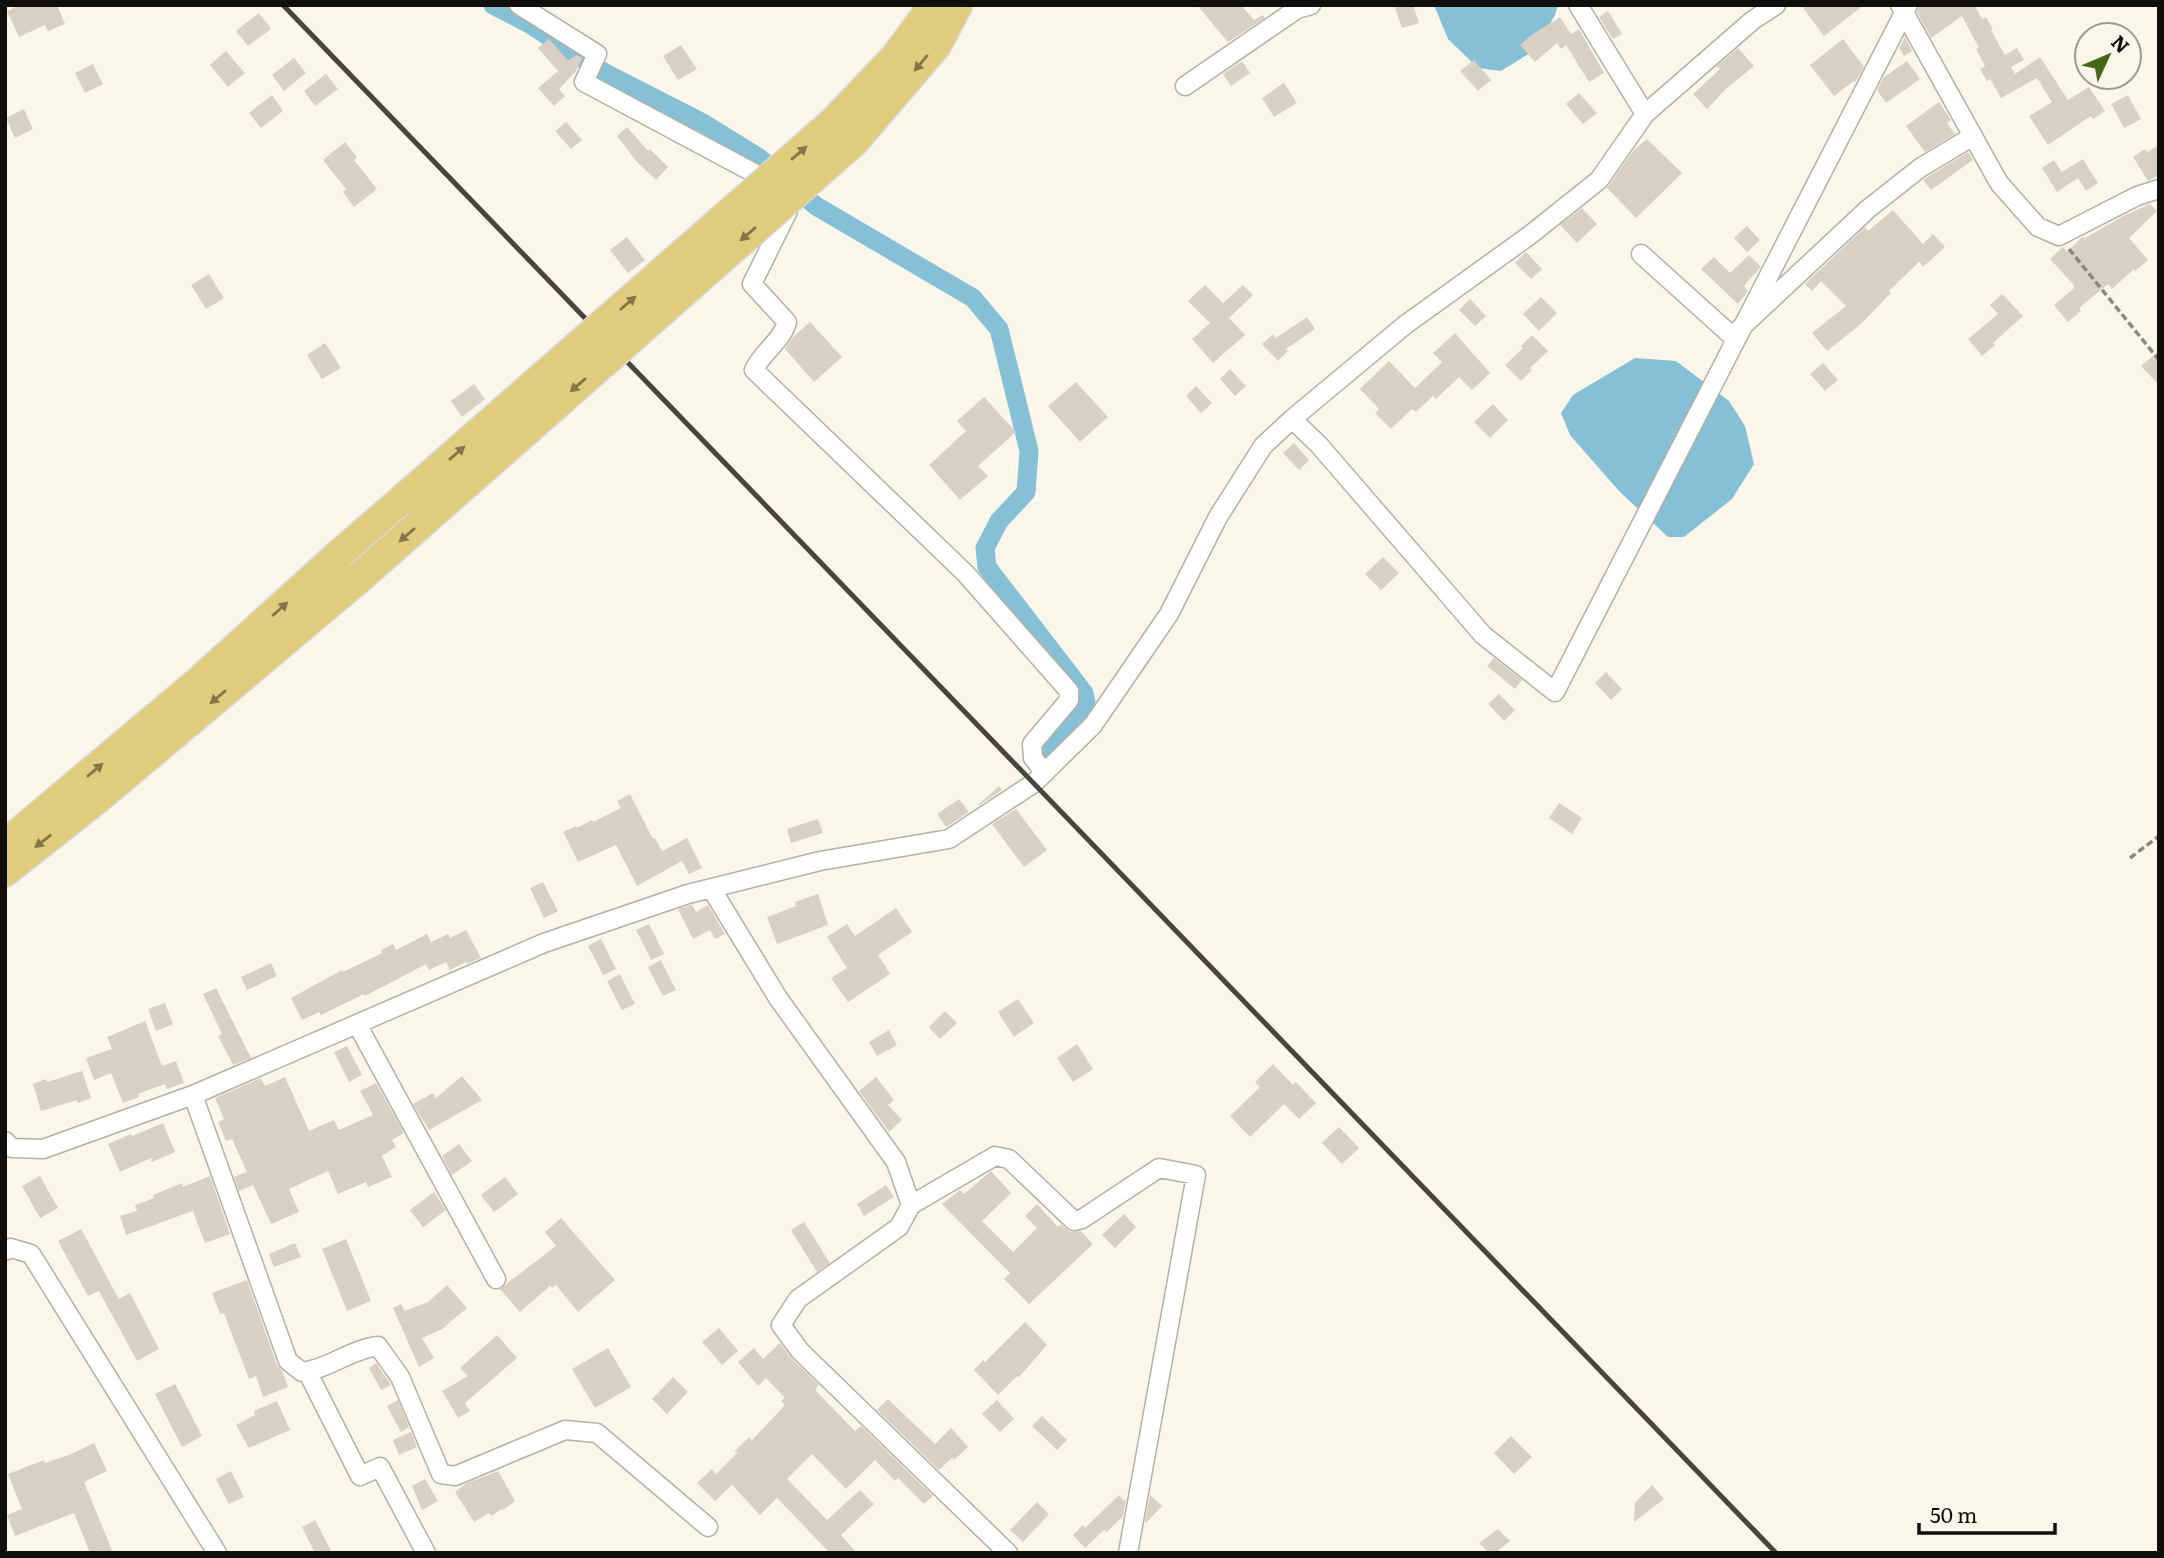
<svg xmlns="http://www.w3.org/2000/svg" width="2164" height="1558" viewBox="0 0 2164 1558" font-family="Literata,serif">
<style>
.water{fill:#85c0d7}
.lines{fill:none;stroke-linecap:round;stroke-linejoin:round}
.canal{stroke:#85c0d7;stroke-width:19}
.building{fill:#d9d0c5}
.street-casing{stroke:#b3b0a4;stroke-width:21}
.primary-casing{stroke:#d9d9d8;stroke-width:33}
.path{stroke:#8a8880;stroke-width:3.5;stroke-dasharray:7 3.5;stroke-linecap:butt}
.street{stroke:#fff;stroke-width:18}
.primary{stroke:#dfcc7c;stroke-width:30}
.rail{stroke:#46453e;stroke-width:5}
.primary-bridge-casing{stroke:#d9d9d8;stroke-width:33;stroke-linecap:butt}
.primary-bridge{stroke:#dfcc7c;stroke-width:30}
.oneway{fill:#827749}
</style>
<rect width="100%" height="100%" fill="#faf7ea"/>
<path class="water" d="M1434 5H1558L1555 15 1535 50 1501 71 1478 68 1448 39Z
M1635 358 1676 361 1729 401 1745 426 1754 464 1732 499 1684 537H1668L1619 491 1570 435 1561 413 1573 395Z"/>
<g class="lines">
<path class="canal" d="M493 5 528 23 605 73 703 123 758 157 816 206 973 298 999 329 1029 451 1026 492 999 521 985 548 987 567 1084 693 1086 703 1047 753"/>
</g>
<path class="building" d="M20 5H57L65 24 48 31 45 25 19 37 7 11Z
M1197 5H1241L1254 20 1263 15 1265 18 1225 44 1228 42Z
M1394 5H1413L1419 23 1402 28Z
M1801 5H1864L1824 36Z
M1919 5H1977L1975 6 1982 19 1986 17 1993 29 1991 30 2005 55 2017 48 2024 60 2011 67 2015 74 2040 57 2068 100 2089 87 2105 111 2093 119 2091 116 2048 145 2029 116 2052 102 2037 78 2001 98 1990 79 1987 81 1980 69 1985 66 1976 49 1979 48 1962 16 1931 38 1917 12Z
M1608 11 1622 34 1613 39 1599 17Z
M259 13 271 29 248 46 236 31Z
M1560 17 1571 34 1579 29 1604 73 1589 82 1566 45 1561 49 1557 43 1535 62 1520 45 1533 34Z
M1905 37 1912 51 1904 56 1899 48Z
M549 39 568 60 577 55 582 58 576 71 559 89 565 96 554 106 538 88 558 71 538 48Z
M1843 39 1864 67 1855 82 1854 81 1834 96 1810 65Z
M681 45 697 69 678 80 663 56Z
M1738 48 1754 66 1726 89 1707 109 1693 94 1720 69 1717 66Z
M226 51 245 73 228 87 210 65Z
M294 58 306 73 284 91 272 75Z
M1474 60 1491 80 1478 91 1460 71Z
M1242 61 1250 73 1231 86 1223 74Z
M1907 61 1920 79 1886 103 1877 90 1884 77Z
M93 64 103 84 85 93 75 73Z
M326 74 338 89 315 106 304 91Z
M1284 83 1297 103 1274 117 1262 98Z
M1579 93 1597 113 1583 124 1566 104Z
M272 95 283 111 261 128 249 113Z
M2128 95 2141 119 2124 128 2111 104Z
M1939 102 1951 120 1947 123 1955 134 1925 152 1906 126Z
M24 109 33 129 15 138 6 118Z
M566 122 582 140 571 149 555 131Z
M627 127 648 151 650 149 668 167 656 180 637 162 617 136Z
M1647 139 1682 173 1636 218 1607 188 1633 151Z
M345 142 357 157 354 160 377 189 354 207 343 192 346 189 323 160Z
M2159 145V175L2148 181 2133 157 2145 149 2147 152Z
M1968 152 1973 160 1931 190 1923 180Z
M2083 159 2098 183 2086 191 2078 178 2057 192 2042 168 2054 160 2062 172Z
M2150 204 2157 211 2129 238 2148 260 2135 271 2134 269 2112 289 2108 284 2079 308 2081 311 2068 322 2054 305 2074 288 2073 284 2050 259 2063 247 2067 252 2082 237 2085 238 2125 215Z
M1582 208 1597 224 1577 243 1560 225Z
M1893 210 1923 244 1933 234 1945 247 1923 267 1919 262 1889 291 1891 293 1861 324 1827 351 1812 333 1846 306 1821 281 1812 291 1805 284 1865 227 1868 231Z
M1747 226 1760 240 1747 252 1734 238Z
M627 237 645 260 628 273 610 250Z
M1526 252 1542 269 1531 279 1515 263Z
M1749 255 1761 267 1744 286 1748 291 1738 304 1701 269 1714 257 1730 273Z
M209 274 224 298 206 309 191 285Z
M1205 285 1223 303 1243 285 1253 295 1229 318 1245 335 1213 363 1192 339 1210 323 1188 301Z
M2002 294 2023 316 1993 343 1995 345 1982 356 1968 339 1998 314 1990 305Z
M1541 297 1557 313 1539 331 1523 314Z
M1470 299 1486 316 1475 326 1459 310Z
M1307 317 1315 329 1286 349 1288 351 1278 361 1262 344 1273 334 1276 338Z
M810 322 842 357 814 382 785 349 793 337Z
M1455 333 1490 373 1472 390 1459 377 1436 399 1433 396 1416 412 1412 409 1391 429 1375 413 1379 409 1360 389 1389 361 1415 388 1442 362 1433 353Z
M1532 335 1548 351 1530 368 1532 370 1521 381 1505 365 1523 348 1521 346Z
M325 343 341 368 322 379 307 355Z
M2159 351V385L2141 366Z
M1823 363 1838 380 1825 391 1810 374Z
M1230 369 1246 386 1235 396 1220 379Z
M1076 382 1108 417 1080 442 1048 406Z
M474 384 485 399 462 417 451 401Z
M1196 386 1212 403 1201 413 1186 396Z
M984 397 1016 432 978 466 988 476 960 500 929 465 966 431 957 421Z
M1493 404 1508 420 1490 438 1474 422Z
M1294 443 1309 460 1299 470 1283 453Z
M1383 557 1399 573 1381 590 1365 574Z
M1494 658 1522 680 1515 689 1487 666Z
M1606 672 1622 689 1611 700 1595 683Z
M1499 694 1515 710 1504 721 1488 704Z
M999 786 1002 790 978 806V805Z
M630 794 653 839 655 838 662 851 687 838 702 868 689 874 682 861 637 886 616 845 578 862 563 832 576 826 577 828 592 820 593 822 621 808 617 801Z
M959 799 969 812 946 827 937 814Z
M1559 803 1582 818 1572 834 1549 818Z
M1016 809 1047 850 1024 867 992 824Z
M818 819 823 833 791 843 787 829Z
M543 882 558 911 544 918 530 888Z
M818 894 828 925 777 944 767 917 796 906 795 902Z
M692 905 696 912 708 905 725 934 715 939 710 930 693 939 678 909Z
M896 908 912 932 878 955 890 974 848 1002 831 978 847 968 827 937 847 924 855 936Z
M649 924 664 954 651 960 636 930Z
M466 930 481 958 467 964 466 962 450 970 446 962 429 970 426 964 365 996 364 994 321 1015 319 1012 302 1020 291 998 342 970 343 972 382 953 381 950 393 944 396 950 427 934 431 942 448 934 450 938Z
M601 939 616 969 603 975 588 946Z
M661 960 676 990 663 996 648 967Z
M271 963 277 976 247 990 241 977Z
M620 974 635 1004 622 1010 607 981Z
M216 988 251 1058 233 1065 218 1036 222 1034 203 994Z
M1018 999 1034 1023 1014 1037 998 1012Z
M165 1003 173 1024 156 1031 148 1009Z
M945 1011 957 1023 940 1039 929 1027Z
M145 1021 162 1066 176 1061 184 1083 167 1089 165 1084 138 1094 139 1097 123 1103 111 1073 94 1080 86 1058 112 1049 107 1037Z
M889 1030 897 1045 877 1056 869 1042Z
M1077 1044 1093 1069 1073 1082 1057 1058Z
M347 1046 362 1075 349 1082 334 1052Z
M1273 1064 1293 1085 1296 1082 1316 1103 1299 1119 1284 1104 1250 1137 1230 1116 1260 1087 1255 1082Z
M82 1071 91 1098 78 1103 77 1100 41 1111 33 1084 46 1079 47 1082Z
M462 1076 482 1100 429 1130 413 1104 433 1093 436 1098Z
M285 1077 309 1131 334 1120 339 1130 373 1115 360 1091 376 1083 404 1133 392 1140 396 1147 382 1156 392 1177 368 1187 366 1182 338 1194 328 1171 289 1189 299 1212 271 1224 253 1185 239 1191 234 1177 247 1172 232 1139 226 1141 218 1122 224 1119 215 1098 261 1078 265 1086Z
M876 1077 894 1100 888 1105 902 1120 889 1132 859 1091Z
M163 1123 175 1152 152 1162 151 1158 120 1172 108 1144 131 1134 132 1136Z
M1339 1127 1359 1148 1342 1164 1322 1143Z
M459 1144 472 1161 452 1175 442 1156Z
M991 1171 1011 1193 982 1221 1013 1252 1037 1228 1025 1216 1037 1204 1058 1227 1061 1224 1070 1232 1081 1231 1093 1244 1029 1304 1004 1279 1010 1273 942 1204 960 1190 964 1194Z
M40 1176 58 1208 40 1218 22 1186Z
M210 1176 230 1234 205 1243 193 1211 126 1235 120 1216 137 1211 135 1205 154 1198 153 1195 182 1183 183 1187Z
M505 1177 518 1194 494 1212 481 1195Z
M886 1185 894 1197 864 1216 857 1204Z
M434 1192 446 1210 423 1227 410 1210Z
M1124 1214 1136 1227 1115 1248 1102 1235Z
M561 1218 615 1280 578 1312 556 1285 552 1288 550 1286 520 1312 500 1289 556 1246 545 1232Z
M804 1222 830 1263 817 1272 791 1230Z
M81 1229 119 1299 130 1293 159 1349 137 1361 99 1291 88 1296 58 1241Z
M346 1239 371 1301 347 1311 322 1249Z
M295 1243 301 1257 274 1267 269 1254Z
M247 1280 277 1365 282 1371 288 1387 263 1397 256 1376 249 1379 224 1313 220 1314 212 1293Z
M447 1285 467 1308 442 1329 422 1338 434 1358 419 1367 393 1308 401 1304 405 1311 428 1302Z
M1025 1322 1047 1345 1018 1378 1017 1376 998 1395 974 1370 983 1360 985 1362Z
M719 1328 738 1351 722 1365 702 1342Z
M497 1335 517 1358 465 1403 470 1411 458 1418 442 1391 468 1376 460 1368Z
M780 1343 792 1359 819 1385 815 1390 855 1431 861 1426 933 1496 924 1504 898 1478 895 1481 875 1460 846 1489 812 1454 787 1479 827 1520 860 1490 874 1504 841 1535 857 1553H830L777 1498 760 1515 732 1485 715 1501 697 1483 712 1469 716 1474 737 1453 735 1451 749 1437 752 1440 785 1405 781 1401 785 1398 766 1378 758 1386 738 1362 754 1348 763 1359Z
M608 1348 631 1387 595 1408 572 1369Z
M376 1363 391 1385 381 1390 369 1368Z
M673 1377 688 1392 667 1414 652 1399Z
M175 1384 202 1436 182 1447 155 1394Z
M888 1399 935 1444 951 1428 968 1447 954 1460 952 1458 939 1470 877 1410Z
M398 1400 409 1427 401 1432 387 1406Z
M997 1400 1014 1419 1000 1432 982 1414Z
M277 1401 290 1430 249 1448 236 1425 255 1415 254 1411Z
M1042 1416 1067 1440 1057 1450 1032 1426Z
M411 1432 417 1447 399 1455 393 1440Z
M1511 1436 1532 1457 1514 1474 1494 1453Z
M94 1443 107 1471 84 1482 113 1553H90L74 1513 15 1536 7 1515 22 1509 8 1474 44 1460 45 1463 71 1454Z
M231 1471 244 1497 229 1504 216 1479Z
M498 1471 515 1501 503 1510 502 1509 491 1516 489 1513 474 1522 455 1492 467 1483Z
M425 1479 438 1501 422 1510 412 1486Z
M1652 1485 1664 1499 1634 1522 1635 1503Z
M1119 1495 1124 1501 1126 1499 1123 1516 1107 1532 1104 1530 1085 1548 1073 1535 1083 1525 1085 1528Z
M1150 1495 1162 1506 1146 1523 1145 1522Z
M1037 1502 1049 1514 1023 1542 1010 1530Z
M315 1520 332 1553H315L302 1527Z
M1498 1529 1510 1541 1495 1553H1489L1479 1543Z"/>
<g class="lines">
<g class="street-casing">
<path id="street" d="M519 5 597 54 584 82 754 173 788 211 752 284 787 322C782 341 762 352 754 370L966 574 1069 691V700L1032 744 1033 758 1045 773
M1578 5 1645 114
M1900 5 1999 183 2038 227 2059 236 2137 196 2159 189
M1185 86 1297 9 1311 5
M1641 254 1732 336 1868 209 1920 168 1973 136
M1292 419 1319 445 1483 635 1555 692 1908 5
M711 888 778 998 896 1162 911 1205 899 1227 798 1299 781 1325 800 1351 1008 1553
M357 1024 496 1279
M193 1095 288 1361 302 1372C329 1369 351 1349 378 1346L400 1377 441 1474 455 1476 565 1430 597 1433 708 1527
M5 1141 12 1148 43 1149 193 1095 544 943 688 894 820 861 949 839 1034 783 1093 725 1169 614 1218 517 1263 446 1292 419 1405 325 1530 235 1599 180 1645 114 1753 20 1776 5
M911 1205 995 1156 1009 1159 1074 1221 1082 1219 1159 1168 1196 1175 1128 1553
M5 1251 11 1248 31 1254 217 1553
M307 1371 360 1476 380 1467 426 1553"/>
</g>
<g class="primary-casing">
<path id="primary" d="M834 122 896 57 934 5
M854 141 936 45 957 5
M5 845 199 682 338 556 405 498
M5 871 100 796 360 577"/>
</g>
<path class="path" d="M2069 249 2159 360
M2130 858 2159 836"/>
<use href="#street" class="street"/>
<use href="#primary" class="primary"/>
<path class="rail" d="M283 5 1776 1553"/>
<g class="primary-bridge-casing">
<path id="primary-bridge" d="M405 498 834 122
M360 577 854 141"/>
</g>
<use href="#primary-bridge" class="primary-bridge"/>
</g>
<defs><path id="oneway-solid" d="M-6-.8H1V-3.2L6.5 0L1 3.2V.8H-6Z" transform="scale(1.75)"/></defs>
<g class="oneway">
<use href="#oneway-solid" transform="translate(921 63) rotate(130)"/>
<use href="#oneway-solid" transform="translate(799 153) rotate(-41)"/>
<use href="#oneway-solid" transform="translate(748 234) rotate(139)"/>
<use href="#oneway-solid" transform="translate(628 303) rotate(-41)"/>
<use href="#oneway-solid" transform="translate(578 385) rotate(139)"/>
<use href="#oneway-solid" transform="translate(457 453) rotate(-41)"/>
<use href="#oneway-solid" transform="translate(407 535) rotate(139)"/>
<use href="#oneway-solid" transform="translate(280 609) rotate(-42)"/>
<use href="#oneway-solid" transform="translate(218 697) rotate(140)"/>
<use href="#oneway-solid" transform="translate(95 770) rotate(-40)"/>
<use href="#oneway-solid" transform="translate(43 841) rotate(142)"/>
</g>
<rect width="2164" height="1558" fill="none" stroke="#100f0b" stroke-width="14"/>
<g transform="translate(2108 56) rotate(46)"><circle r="33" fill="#faf7ea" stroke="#9c9a91" stroke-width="2"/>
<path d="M0-5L12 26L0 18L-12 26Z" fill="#486619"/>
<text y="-10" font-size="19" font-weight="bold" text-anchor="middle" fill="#100f0b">N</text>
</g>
<path d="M1919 1523v10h136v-10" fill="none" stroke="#100f0b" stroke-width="3.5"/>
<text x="1930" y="1523" font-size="21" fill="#100f0b" stroke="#faf7ea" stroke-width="5" paint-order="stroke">50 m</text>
</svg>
